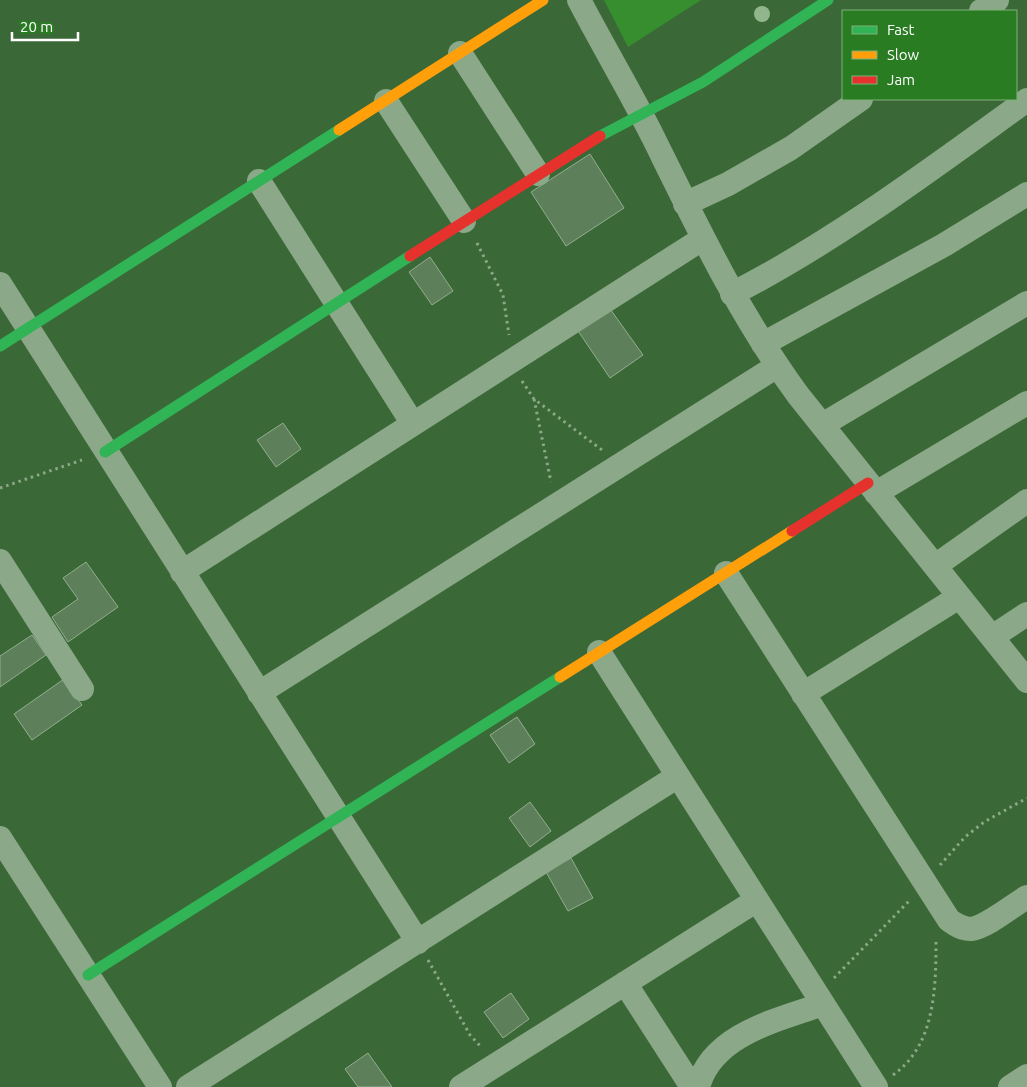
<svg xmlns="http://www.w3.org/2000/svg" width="1027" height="1087" viewBox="0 0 1027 1087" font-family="Ubuntu,sans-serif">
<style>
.green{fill:#378e2f}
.building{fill:#5d7f59;stroke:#92ae90}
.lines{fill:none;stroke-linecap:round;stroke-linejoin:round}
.path{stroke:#8ba989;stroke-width:3;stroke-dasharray:2.5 4;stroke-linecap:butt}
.street{stroke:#8ba989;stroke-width:24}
.fast{stroke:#30b455;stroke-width:11}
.slow{stroke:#ff9f0a;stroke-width:11}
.jam{stroke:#e5322d;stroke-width:11}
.tree{fill:#91b68e}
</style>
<rect width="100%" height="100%" fill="#3b6837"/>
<path class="green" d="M604 0H701L628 47Z"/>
<path class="building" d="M590 154 624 208 566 246 531 192Z
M430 257 453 291 432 305 409 272Z
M608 306 643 355 610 378 576 328Z
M283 423 301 449 276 467 257 440Z
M86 562 118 607 68 642 52 617 78 599 63 578Z
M32 635 46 655 0 687V656Z
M64 679 82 705 32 740 14 714Z
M517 717 535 744 509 763 490 735Z
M530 802 551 831 530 847 509 818Z
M571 858 593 898 568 911 546 872Z
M511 993 529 1019 503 1038 484 1012Z
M368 1053 392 1087H358L345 1069Z"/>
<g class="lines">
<path class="path" d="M477 243 503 295 509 335
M522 381 534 399 602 450
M534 399 551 482
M0 488 82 460
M940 865 965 837 984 822 1027 798
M428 960 470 1035 482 1048
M834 978 910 900
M893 1075C936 1045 936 985 936 938"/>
<path class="street" d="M579 0C603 46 630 91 653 137 698 228 738 313 798 395L1027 681
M981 11 997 0
M460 53 538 174
M386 101 464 221
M259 181 413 424
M685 204 728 184 791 148 861 99
M0 284 418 942
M732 294C837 240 931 169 1027 100
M763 344 944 245 1027 194
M822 425 1027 303
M876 493 1027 403
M0 561 82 689
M935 566 1027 501
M182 572 702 239
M726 573 949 920C956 925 962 929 971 929 987 927 1013 905 1027 897
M992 637 1027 614
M599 652 876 1087
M259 693 777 366
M803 694 959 597
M0 838 160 1087
M625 983 692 1087
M188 1087 678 776
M461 1087 757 900
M698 1087C712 1034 778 1020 823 1004
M1010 1087 1027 1076"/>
<path class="fast" d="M600 136 703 82 828 0
M0 346 339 130
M105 452 410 256
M88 975 560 677"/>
<path class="slow" d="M339 130 543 0
M560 677 792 531"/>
<path class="jam" d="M410 256 600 136
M792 531 868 483"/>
</g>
<circle class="tree" cx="762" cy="14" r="8"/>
<rect x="842" y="10" width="175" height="90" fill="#2a7c23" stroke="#7fb07b"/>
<rect x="852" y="26" width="25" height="8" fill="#30b455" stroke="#7fb07b"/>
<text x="887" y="35" font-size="15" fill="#ffffff">Fast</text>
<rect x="852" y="51" width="25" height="8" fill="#ff9f0a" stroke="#7fb07b"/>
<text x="887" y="60" font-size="15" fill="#ffffff">Slow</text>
<rect x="852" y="76" width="25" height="8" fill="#e5322d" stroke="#7fb07b"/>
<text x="887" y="85" font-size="15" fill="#ffffff">Jam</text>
<path d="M12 32v8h66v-8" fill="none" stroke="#ffffff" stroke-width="2.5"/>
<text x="20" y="32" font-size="15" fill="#ffffff" stroke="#2a7c23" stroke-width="4" paint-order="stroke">20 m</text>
</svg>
